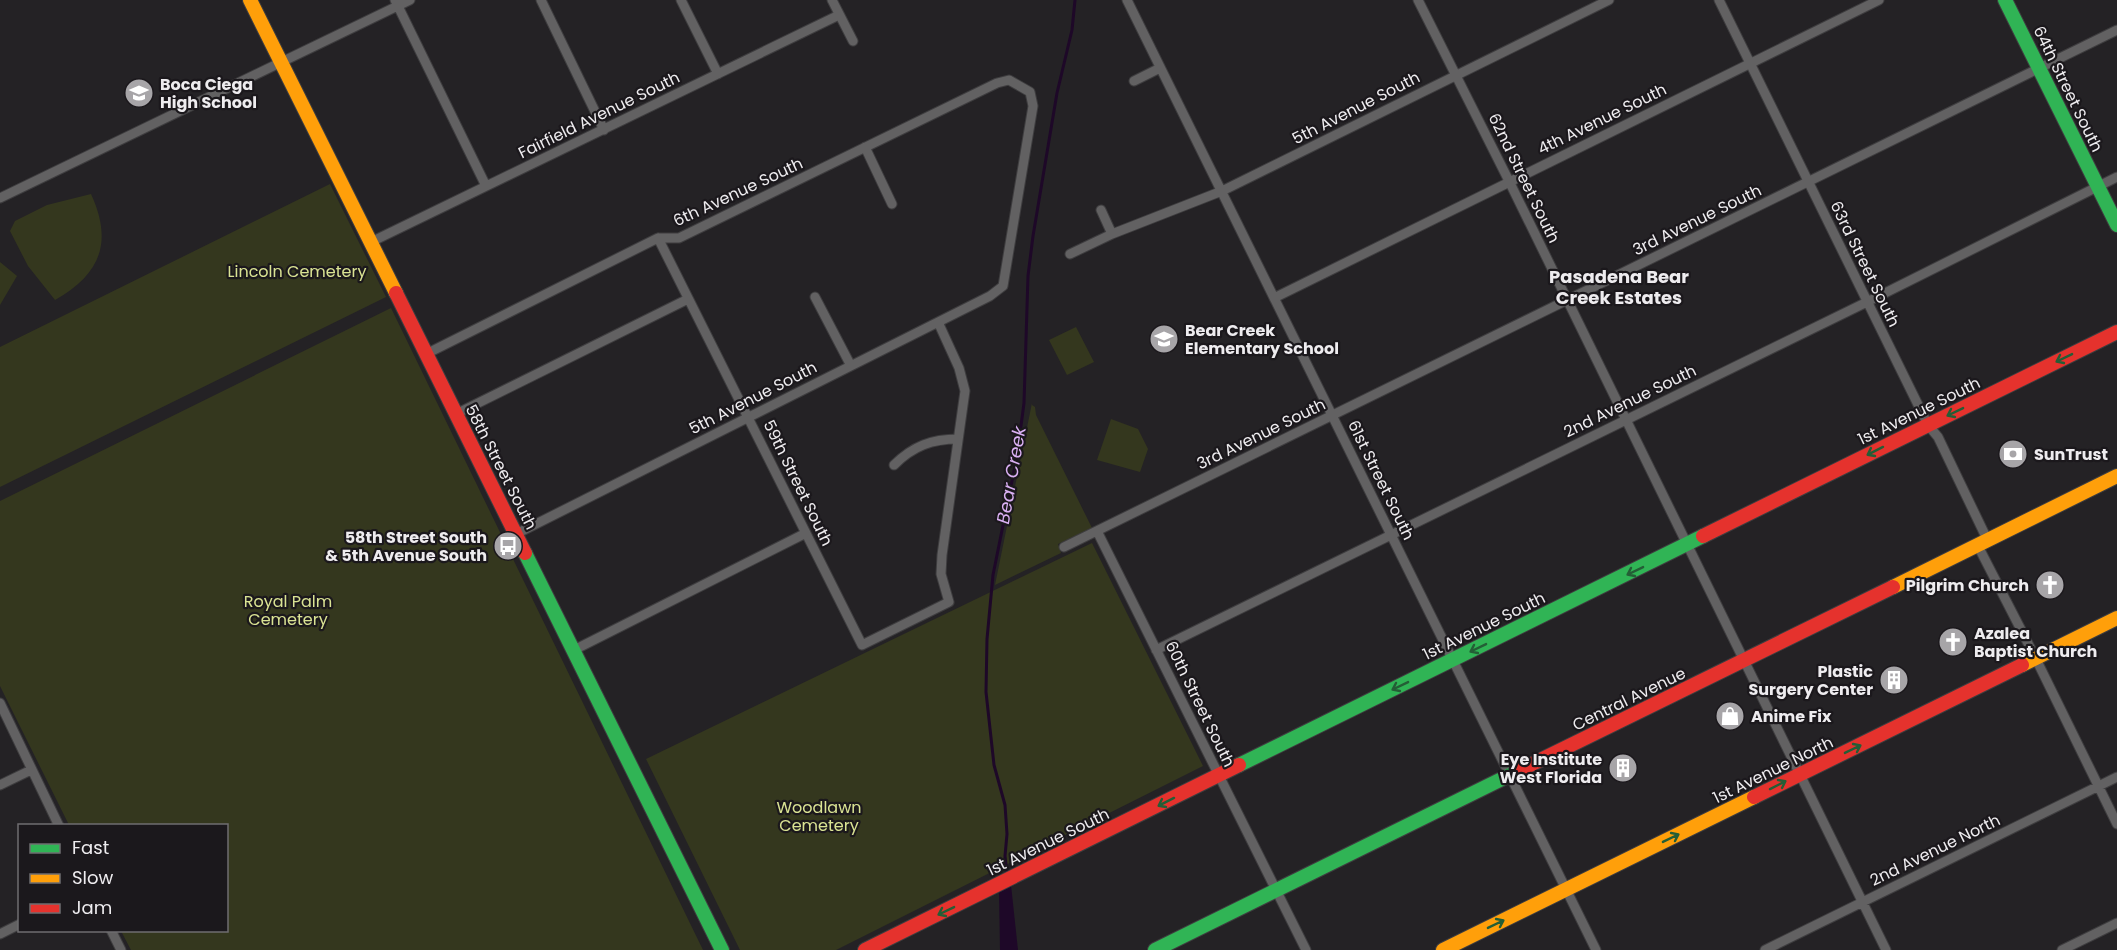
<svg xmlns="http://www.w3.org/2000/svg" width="2117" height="950" viewBox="0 0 2117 950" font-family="Poppins,sans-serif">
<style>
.green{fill:#34371e}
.water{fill:#1e0828}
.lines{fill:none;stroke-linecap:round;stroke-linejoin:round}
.stream{stroke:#1e0828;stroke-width:3}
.street-casing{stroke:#3e3d3f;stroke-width:11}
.fast-casing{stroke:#3e3d3f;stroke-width:16}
.slow-casing{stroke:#3e3d3f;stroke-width:16}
.jam-casing{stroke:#3e3d3f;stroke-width:16}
.street{stroke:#626162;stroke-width:9}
.fast{stroke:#30b455;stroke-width:14}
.slow{stroke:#ff9f0a;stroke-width:14}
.jam{stroke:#e5322d;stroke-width:14}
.oneway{stroke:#245e36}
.labels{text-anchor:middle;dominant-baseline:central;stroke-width:4.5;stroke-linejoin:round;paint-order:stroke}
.poi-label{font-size:16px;font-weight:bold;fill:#eeecef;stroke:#1b181c;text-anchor:start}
.street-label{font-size:16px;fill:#eeecef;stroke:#1b181c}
.park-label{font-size:16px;fill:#dae393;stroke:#1b181c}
.neighbourhood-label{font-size:18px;font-weight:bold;fill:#eeecef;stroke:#1b181c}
.water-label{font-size:18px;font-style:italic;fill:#dab0f3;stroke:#1b181c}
</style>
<rect width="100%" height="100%" fill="#242225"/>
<path class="green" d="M330 184 386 297 0 487V347Z
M91 194C113 242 101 274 55 300L28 266 10 231 15 221 47 205Z
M0 262 17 276 0 305Z
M391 308 703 950H131L121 931 226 930V826L69 825 0 686V501Z
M1076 327 1094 362 1067 375 1049 340Z
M1032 403V405L1035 407 1036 415 1092 528 1058 544 1061 553 995 585Z
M1111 419 1138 429 1148 449 1140 472 1097 460Z
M1092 543 1203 766 836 950H740L646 759Z"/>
<path class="water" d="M1011 885 1018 950H1000L999 891Z"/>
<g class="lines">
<path class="stream" d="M1007 874 1005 856 1007 834 1005 805 994 765 986 692 987 639 993 575 1017 456 1024 403 1028 276 1033 236 1057 93 1072 30 1075 0"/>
<g class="street-casing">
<path id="street" d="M395 0 486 186
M541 0 604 130
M681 0 718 74
M832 0 853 41
M1127 0 1596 950
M1418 0 1509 181 1886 950
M1719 0 1928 425 1938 437 1987 539
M1134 81 1160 68
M865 147 892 204
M0 198 410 0
M1101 210 1112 234
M658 238 862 645 949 602 941 574 942 555 965 391 959 368 938 322
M371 242 839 15
M1070 254 1112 234 1222 191 1609 0
M815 297 850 364
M1274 298 1879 0
M426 354 658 238H679L997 83 1009 80 1030 92 1033 106 1003 286 990 296C832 375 674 455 516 534
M456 414 688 299
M894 465C913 446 932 439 958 439
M1097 531 1306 950
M1977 544 2036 659 2117 824
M1064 547 2117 30
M574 650 806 533
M1156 650 1867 302 2117 177
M0 703 59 826
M0 785 31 770
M111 930 121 950
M0 934 20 924
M1765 950 2117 777
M2062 950 2117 923"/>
</g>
<g class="fast-casing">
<path id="fast" d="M2005 0 2117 225
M525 553 722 950
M1239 765 1703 536
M1155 950 1520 770"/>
</g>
<g class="slow-casing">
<path id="slow" d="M250 0 396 293
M1893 587 2117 476
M2022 665 2117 618
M1443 950 1754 797"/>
</g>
<g class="jam-casing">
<path id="jam" d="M396 293 525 553
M1703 536 2117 332
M1520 770 1893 587
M1754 797 2022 665
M865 950 1239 765"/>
</g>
<use href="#street" class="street"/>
<use href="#fast" class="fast"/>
<use href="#slow" class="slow"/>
<use href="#jam" class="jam"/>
</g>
<defs><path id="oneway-shaft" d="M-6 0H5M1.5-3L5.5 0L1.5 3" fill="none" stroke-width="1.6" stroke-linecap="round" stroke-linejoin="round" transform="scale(1.5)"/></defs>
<g class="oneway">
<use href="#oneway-shaft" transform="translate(2064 358) rotate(154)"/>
<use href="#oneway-shaft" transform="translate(1955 412) rotate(154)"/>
<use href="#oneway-shaft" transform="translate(1875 451) rotate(153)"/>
<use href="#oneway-shaft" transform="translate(1635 571) rotate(154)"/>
<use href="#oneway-shaft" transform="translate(1478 648) rotate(154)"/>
<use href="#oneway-shaft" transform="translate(1400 686) rotate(154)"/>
<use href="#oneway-shaft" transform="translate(1853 749) rotate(-26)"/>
<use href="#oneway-shaft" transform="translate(1778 785) rotate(-27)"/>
<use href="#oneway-shaft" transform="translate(1166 802) rotate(153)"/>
<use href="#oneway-shaft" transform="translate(1671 838) rotate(-26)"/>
<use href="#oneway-shaft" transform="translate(946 911) rotate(154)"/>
<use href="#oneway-shaft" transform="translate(1496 924) rotate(-26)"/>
</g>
<defs>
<g id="school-disc" transform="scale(1.5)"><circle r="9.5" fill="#a7a5a8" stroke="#1b181c"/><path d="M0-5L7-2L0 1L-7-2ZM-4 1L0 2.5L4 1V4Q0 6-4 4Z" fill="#fff"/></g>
<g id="bank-disc" transform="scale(1.5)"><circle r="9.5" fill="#a7a5a8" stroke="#1b181c"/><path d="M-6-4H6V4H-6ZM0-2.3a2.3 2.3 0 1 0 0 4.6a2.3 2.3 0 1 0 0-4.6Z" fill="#fff"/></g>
<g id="bus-disc" transform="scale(1.5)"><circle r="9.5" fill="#a7a5a8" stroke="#1b181c"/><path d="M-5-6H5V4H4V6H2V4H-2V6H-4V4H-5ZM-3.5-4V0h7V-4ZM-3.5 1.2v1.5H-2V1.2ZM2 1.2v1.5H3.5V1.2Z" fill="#fff"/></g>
<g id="church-disc" transform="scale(1.5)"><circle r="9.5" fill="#a7a5a8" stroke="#1b181c"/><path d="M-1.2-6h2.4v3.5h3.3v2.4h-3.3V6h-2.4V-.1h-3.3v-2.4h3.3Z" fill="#fff"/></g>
<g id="building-disc" transform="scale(1.5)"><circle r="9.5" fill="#a7a5a8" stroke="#1b181c"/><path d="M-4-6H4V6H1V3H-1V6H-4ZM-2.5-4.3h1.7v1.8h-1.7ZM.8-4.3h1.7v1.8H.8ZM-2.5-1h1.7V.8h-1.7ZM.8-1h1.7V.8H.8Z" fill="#fff"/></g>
<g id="shop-disc" transform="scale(1.5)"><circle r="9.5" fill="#a7a5a8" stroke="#1b181c"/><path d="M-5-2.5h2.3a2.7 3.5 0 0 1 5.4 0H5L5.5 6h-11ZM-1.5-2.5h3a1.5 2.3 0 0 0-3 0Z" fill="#fff"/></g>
</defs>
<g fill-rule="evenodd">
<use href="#school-disc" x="139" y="93"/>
<use href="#school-disc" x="1164" y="339"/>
<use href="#bank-disc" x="2013" y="454"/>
<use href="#bus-disc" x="508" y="546"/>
<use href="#church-disc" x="2050" y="585"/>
<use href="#church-disc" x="1953" y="642"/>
<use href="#building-disc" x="1894" y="680"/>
<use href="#shop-disc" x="1730" y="716"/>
<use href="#building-disc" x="1623" y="768"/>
</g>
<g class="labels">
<g class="poi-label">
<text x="160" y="84">Boca Ciega<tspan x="160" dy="18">High School</tspan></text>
<text x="1185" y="330">Bear Creek<tspan x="1185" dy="18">Elementary School</tspan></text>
<text x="2034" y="454">SunTrust</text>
<text x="487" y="537" text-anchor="end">58th Street South<tspan x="487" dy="18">&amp; 5th Avenue South</tspan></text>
<text x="2029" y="585" text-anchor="end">Pilgrim Church</text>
<text x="1974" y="633">Azalea<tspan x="1974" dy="18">Baptist Church</tspan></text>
<text x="1873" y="671" text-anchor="end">Plastic<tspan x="1873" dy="18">Surgery Center</tspan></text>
<text x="1751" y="716">Anime Fix</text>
<text x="1602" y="759" text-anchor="end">Eye Institute<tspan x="1602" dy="18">West Florida</tspan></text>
</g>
<g class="street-label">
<text transform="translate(2068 89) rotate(64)">64th Street South</text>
<text transform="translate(1356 108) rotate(-27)">5th Avenue South</text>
<text transform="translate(599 115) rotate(-26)">Fairfield Avenue South</text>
<text transform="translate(1602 119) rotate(-26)">4th Avenue South</text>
<text transform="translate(1524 178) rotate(64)">62nd Street South</text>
<text transform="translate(738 192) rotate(-25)">6th Avenue South</text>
<text transform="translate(1697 220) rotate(-26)">3rd Avenue South</text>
<text transform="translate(1865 264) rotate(64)">63rd Street South</text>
<text transform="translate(753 398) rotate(-27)">5th Avenue South</text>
<text transform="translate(1630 401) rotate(-26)">2nd Avenue South</text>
<text transform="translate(1919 411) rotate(-26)">1st Avenue South</text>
<text transform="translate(1261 434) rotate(-26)">3rd Avenue South</text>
<text transform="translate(501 467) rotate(63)">58th Street South</text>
<text transform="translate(1381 480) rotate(64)">61st Street South</text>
<text transform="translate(798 483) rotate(64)">59th Street South</text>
<text transform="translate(1484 626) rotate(-26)">1st Avenue South</text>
<text transform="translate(1629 699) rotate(-26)">Central Avenue</text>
<text transform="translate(1200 704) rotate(64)">60th Street South</text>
<text transform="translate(1773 770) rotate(-26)">1st Avenue North</text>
<text transform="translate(1048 842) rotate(-26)">1st Avenue South</text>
<text transform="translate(1935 850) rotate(-26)">2nd Avenue North</text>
</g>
<g class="park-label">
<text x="297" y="271">Lincoln Cemetery</text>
<text x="288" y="601">Royal Palm<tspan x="288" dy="18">Cemetery</tspan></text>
<text x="819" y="807">Woodlawn<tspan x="819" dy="18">Cemetery</tspan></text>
</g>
<g class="neighbourhood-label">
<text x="1619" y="276">Pasadena Bear<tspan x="1619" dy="21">Creek Estates</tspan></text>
</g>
<g class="water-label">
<text transform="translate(1011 475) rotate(-80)">Bear Creek</text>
</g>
</g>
<rect x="18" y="824" width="210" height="108" fill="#1b181c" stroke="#6f6d70" stroke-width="1.5"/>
<rect x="30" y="844" width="30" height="9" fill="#30b455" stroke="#6f6d70" stroke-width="1.5"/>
<text x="72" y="854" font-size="18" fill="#eeecef">Fast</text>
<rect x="30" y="874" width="30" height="9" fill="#ff9f0a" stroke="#6f6d70" stroke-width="1.5"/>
<text x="72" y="884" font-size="18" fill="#eeecef">Slow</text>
<rect x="30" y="904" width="30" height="9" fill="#e5322d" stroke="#6f6d70" stroke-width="1.5"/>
<text x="72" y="914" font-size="18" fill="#eeecef">Jam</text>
</svg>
